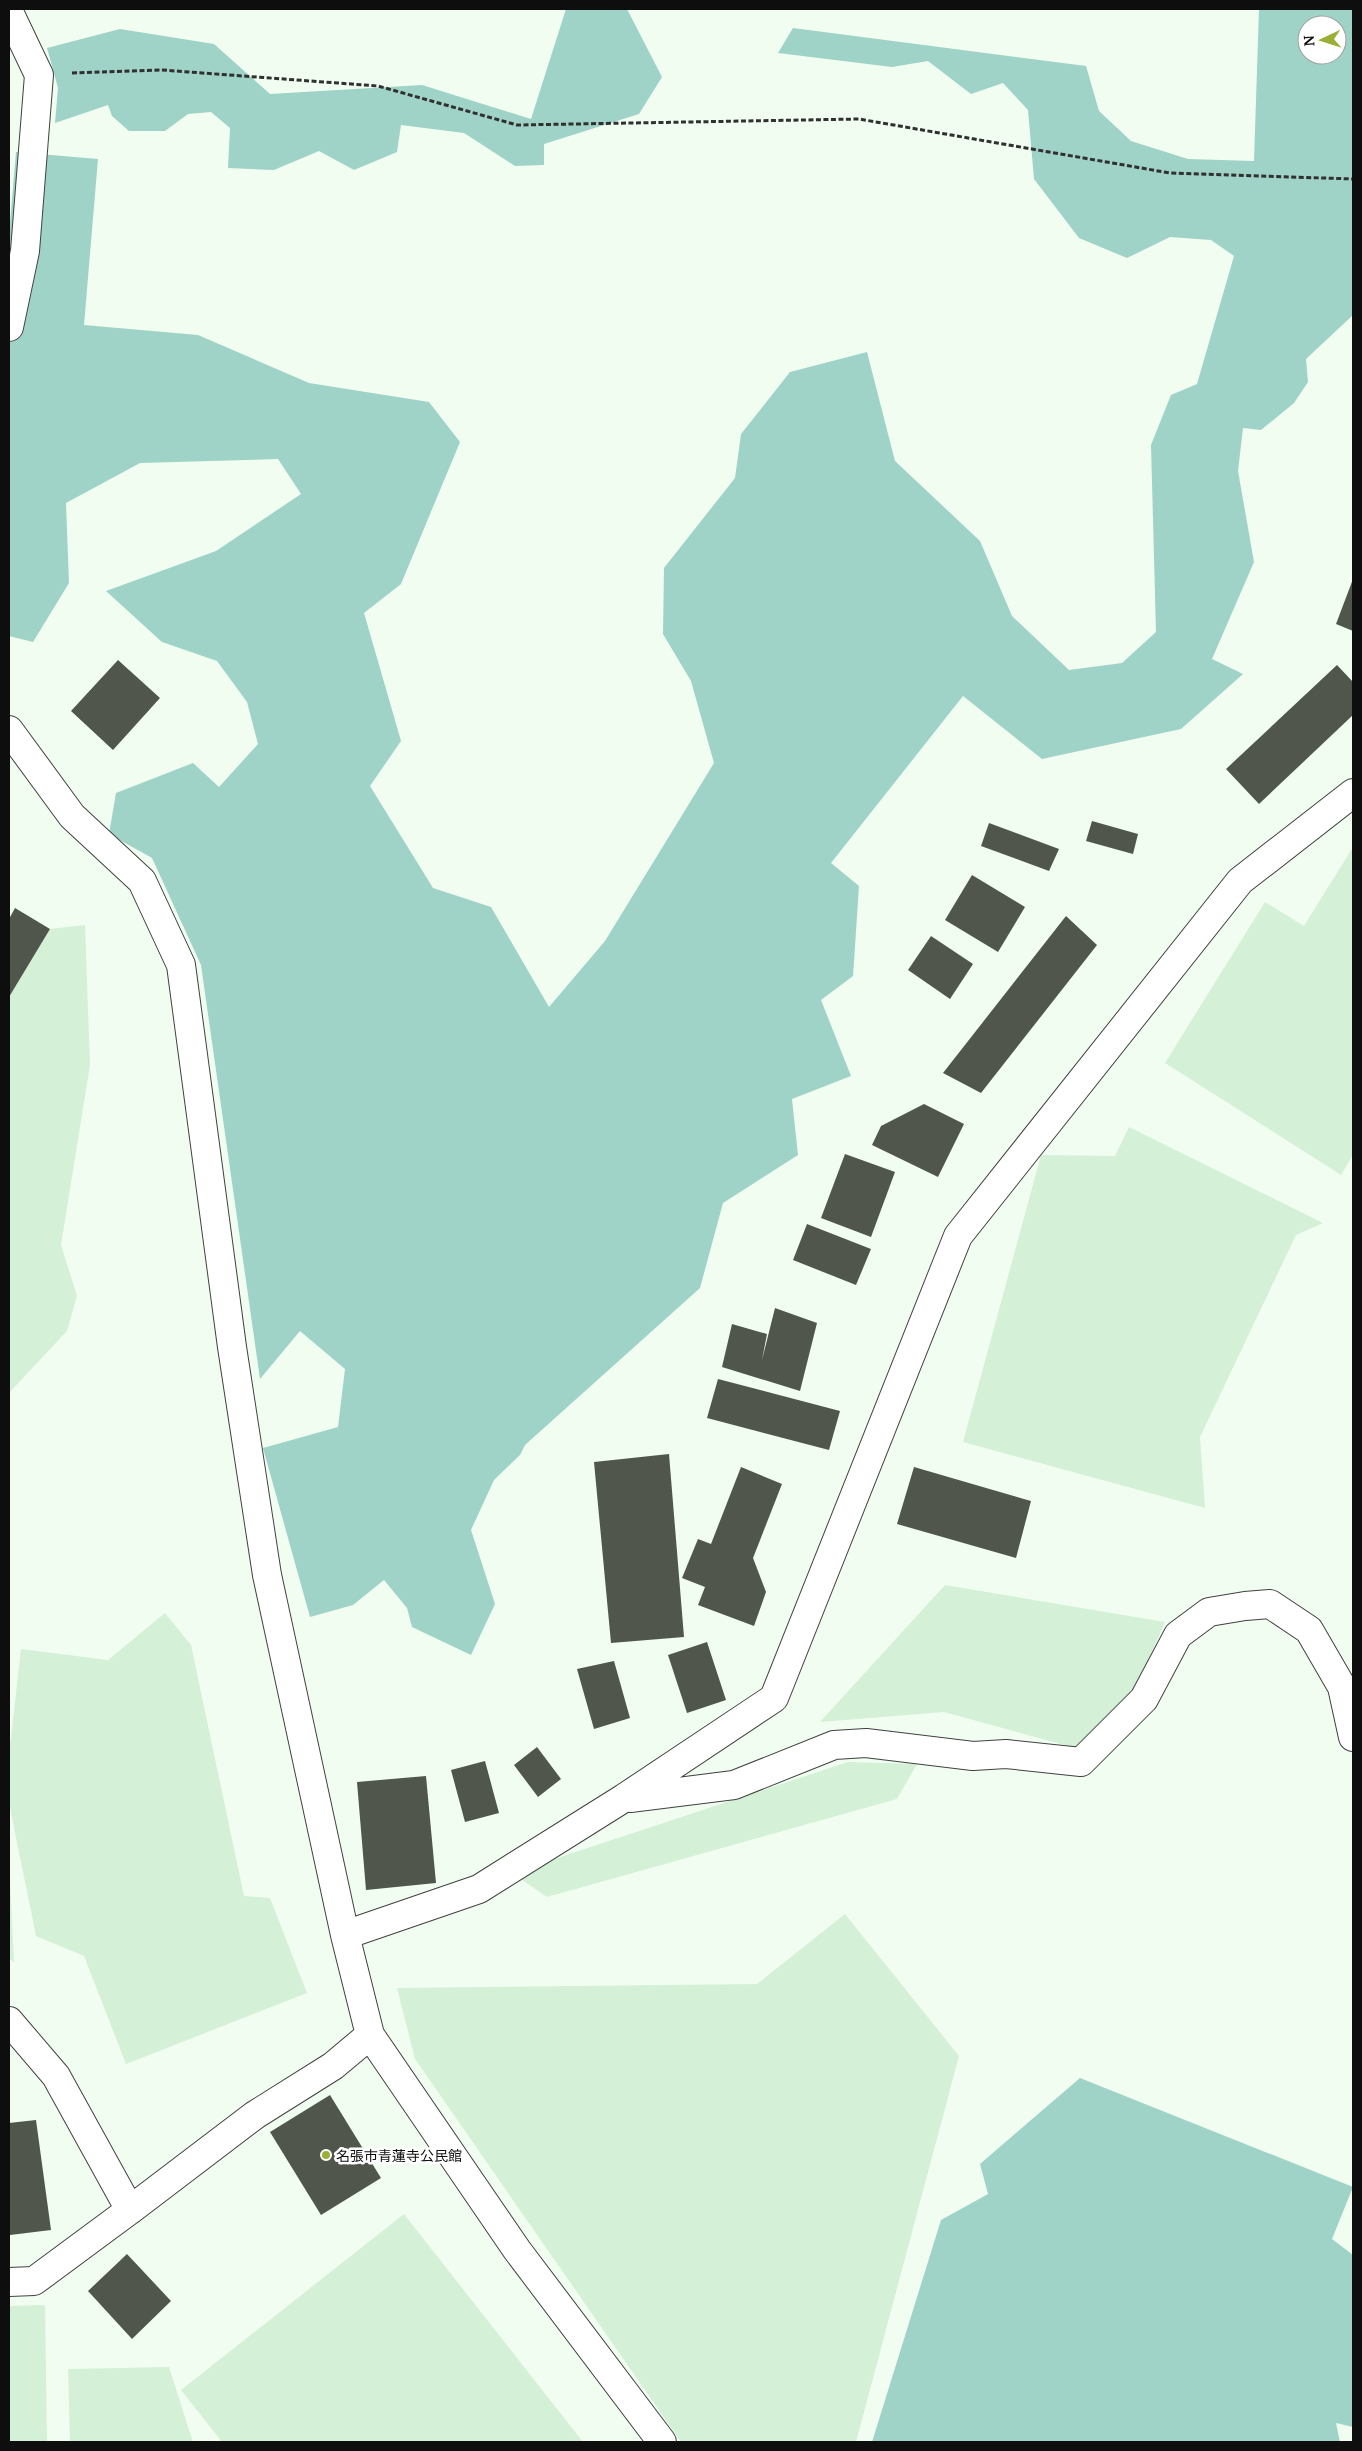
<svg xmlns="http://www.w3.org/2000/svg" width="1362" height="2451" viewBox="0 0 1362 2451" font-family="'Noto Serif','Noto Sans JP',serif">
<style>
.farmland{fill:#d4f1d7}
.forest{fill:#9fd3c7;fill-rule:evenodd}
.building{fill:#50564c}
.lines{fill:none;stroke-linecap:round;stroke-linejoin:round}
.minor-casing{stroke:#414141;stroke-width:30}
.path{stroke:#303030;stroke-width:3;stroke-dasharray:5 2.5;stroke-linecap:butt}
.minor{stroke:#fff;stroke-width:28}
.poi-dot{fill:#9bae36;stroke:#fff;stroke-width:2}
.labels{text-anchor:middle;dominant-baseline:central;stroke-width:5;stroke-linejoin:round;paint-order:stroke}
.poi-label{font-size:14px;fill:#0e0e0e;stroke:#fff;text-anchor:start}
</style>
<rect width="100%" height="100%" fill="#f1fdf1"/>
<path class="farmland" d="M1353 847V1155L1341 1175 1165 1063 1265 902 1304 926Z
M85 925 90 1065 61 1245 77 1296 67 1331 9 1393V983L50 929Z
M1129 1127 1323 1223 1296 1235 1200 1437 1205 1508 963 1442 1041 1155 1115 1156Z
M945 1585 1165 1622 1135 1691 1083 1750 944 1712 820 1722Z
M165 1613 191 1645 244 1896 270 1898 307 1993 126 2064 84 1956 36 1936 9 1803V1755L21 1649 108 1660Z
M848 1762 917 1764 897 1799 547 1897 512 1873Z
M9 1858 14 1962 9 1959Z
M845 1914 959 2056 856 2442H681L415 2059 397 1988 757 1984Z
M404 2214 583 2442H222L181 2390Z
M45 2305 47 2442H9V2306Z
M169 2367 193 2442H70L68 2369Z"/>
<path class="forest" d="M566 9H627L662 77 639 114 544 144V165L515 166 464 133 401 125 397 152 354 170 319 151 274 170 228 168 230 128 211 112 188 114 165 131H129L112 116 108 105 55 123 58 88 47 48 120 29 214 44 270 94 422 85 531 119Z
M1259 9H1353V315L1306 359 1308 382 1294 403 1261 430 1243 428 1238 471 1254 562 1212 659 1243 674 1181 729 1042 759 963 696 831 863 859 886 853 976 821 1000 851 1076 792 1099 798 1155 723 1203 700 1288 525 1445 520 1455 494 1480 471 1530 495 1604 471 1655 412 1627 407 1608 384 1580 353 1605 310 1617 263 1448 338 1427 345 1369 300 1331 260 1379 201 965 152 858 109 834 116 793 193 763 219 787 258 744 247 702 217 661 162 642 106 591 216 551 301 494 278 459 140 463 66 503 69 583 33 642 9 636V234L16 152 98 159 84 325 198 335 309 383 429 402 460 442 401 584 364 613 401 741 370 786 433 888 491 907 549 1007 605 941 714 763 691 681 663 634 664 568 735 478 741 434 790 372 867 352 895 461 980 541 1012 616 1069 670 1122 663 1156 632 1151 445 1171 395 1197 384 1234 256 1211 240 1170 237 1127 258 1079 238 1034 179 1028 110 1003 83 971 94 928 61 892 67 778 53 793 28 1086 66 1099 111 1131 141 1188 159 1254 161ZM1307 25H1337V55H1307Z
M1080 2078 1353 2187 1332 2239 1353 2255V2427L1336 2423 1340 2442H872L941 2220 988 2194 980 2164Z"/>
<path class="building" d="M1353 579V631L1336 624Z
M118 660 160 698 113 750 71 711Z
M1337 665 1353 682V715L1259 804 1226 769Z
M1092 821 1138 834 1133 854 1086 841Z
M989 823 1059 849 1049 871 981 846Z
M972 875 1025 907 998 952 945 920Z
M15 908 50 929 9 997V919Z
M1066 916 1097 945 981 1093 943 1073Z
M931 936 973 964 950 999 908 970Z
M924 1104 964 1124 938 1177 872 1145 881 1126Z
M845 1154 895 1172 871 1237 821 1218Z
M807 1224 871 1249 856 1285 793 1260Z
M775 1308 817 1323 800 1391 722 1367 732 1324 767 1334 762 1360Z
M718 1379 840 1411 829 1450 707 1418Z
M669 1454 684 1637 611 1643 594 1462Z
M741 1467 782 1484 753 1558 766 1592 754 1626 698 1605 705 1587 682 1578 698 1539 711 1544Z
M914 1467 1031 1501 1016 1558 897 1524Z
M707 1642 726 1700 687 1713 668 1655Z
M614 1661 630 1718 594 1729 577 1669Z
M537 1747 561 1779 538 1797 514 1765Z
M485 1761 499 1813 465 1822 451 1770Z
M426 1776 436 1883 366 1890 357 1782Z
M330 2095 381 2178 321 2215 270 2132Z
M36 2120 51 2230 10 2235 9 2123Z
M127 2254 171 2301 132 2339 88 2291Z"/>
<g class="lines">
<g class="minor-casing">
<path id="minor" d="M9 12 39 75 25 251 9 327
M9 730 72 816 142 881 181 965 232 1347 267 1575 345 1935 370 2035 517 2250 662 2442
M630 1798 734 1785 834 1745 866 1743 973 1756 1006 1754 1081 1762 1144 1699 1178 1635 1209 1612 1245 1606 1270 1604 1309 1630 1342 1687 1353 1737
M345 1935 479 1889 624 1798 774 1698 958 1236 1240 881 1353 793
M9 2021 56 2076 130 2210 255 2115 333 2066 370 2035
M9 2282 34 2281 130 2210"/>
</g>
<path class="path" d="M72 73 162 70 378 86 517 125 859 119 1170 173 1353 179"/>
<use href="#minor" class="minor"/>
</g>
<circle class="poi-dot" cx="326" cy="2155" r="5"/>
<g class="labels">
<g class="poi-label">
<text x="336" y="2155">名張市青蓮寺公民館</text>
</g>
</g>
<rect width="1362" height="2451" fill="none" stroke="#0e0e0e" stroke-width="20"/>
<g transform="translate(1322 40) rotate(266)"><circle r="24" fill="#ffffff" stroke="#9f9f9f"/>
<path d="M0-4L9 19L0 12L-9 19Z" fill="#9bae36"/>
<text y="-8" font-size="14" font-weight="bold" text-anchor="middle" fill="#0e0e0e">N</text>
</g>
</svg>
